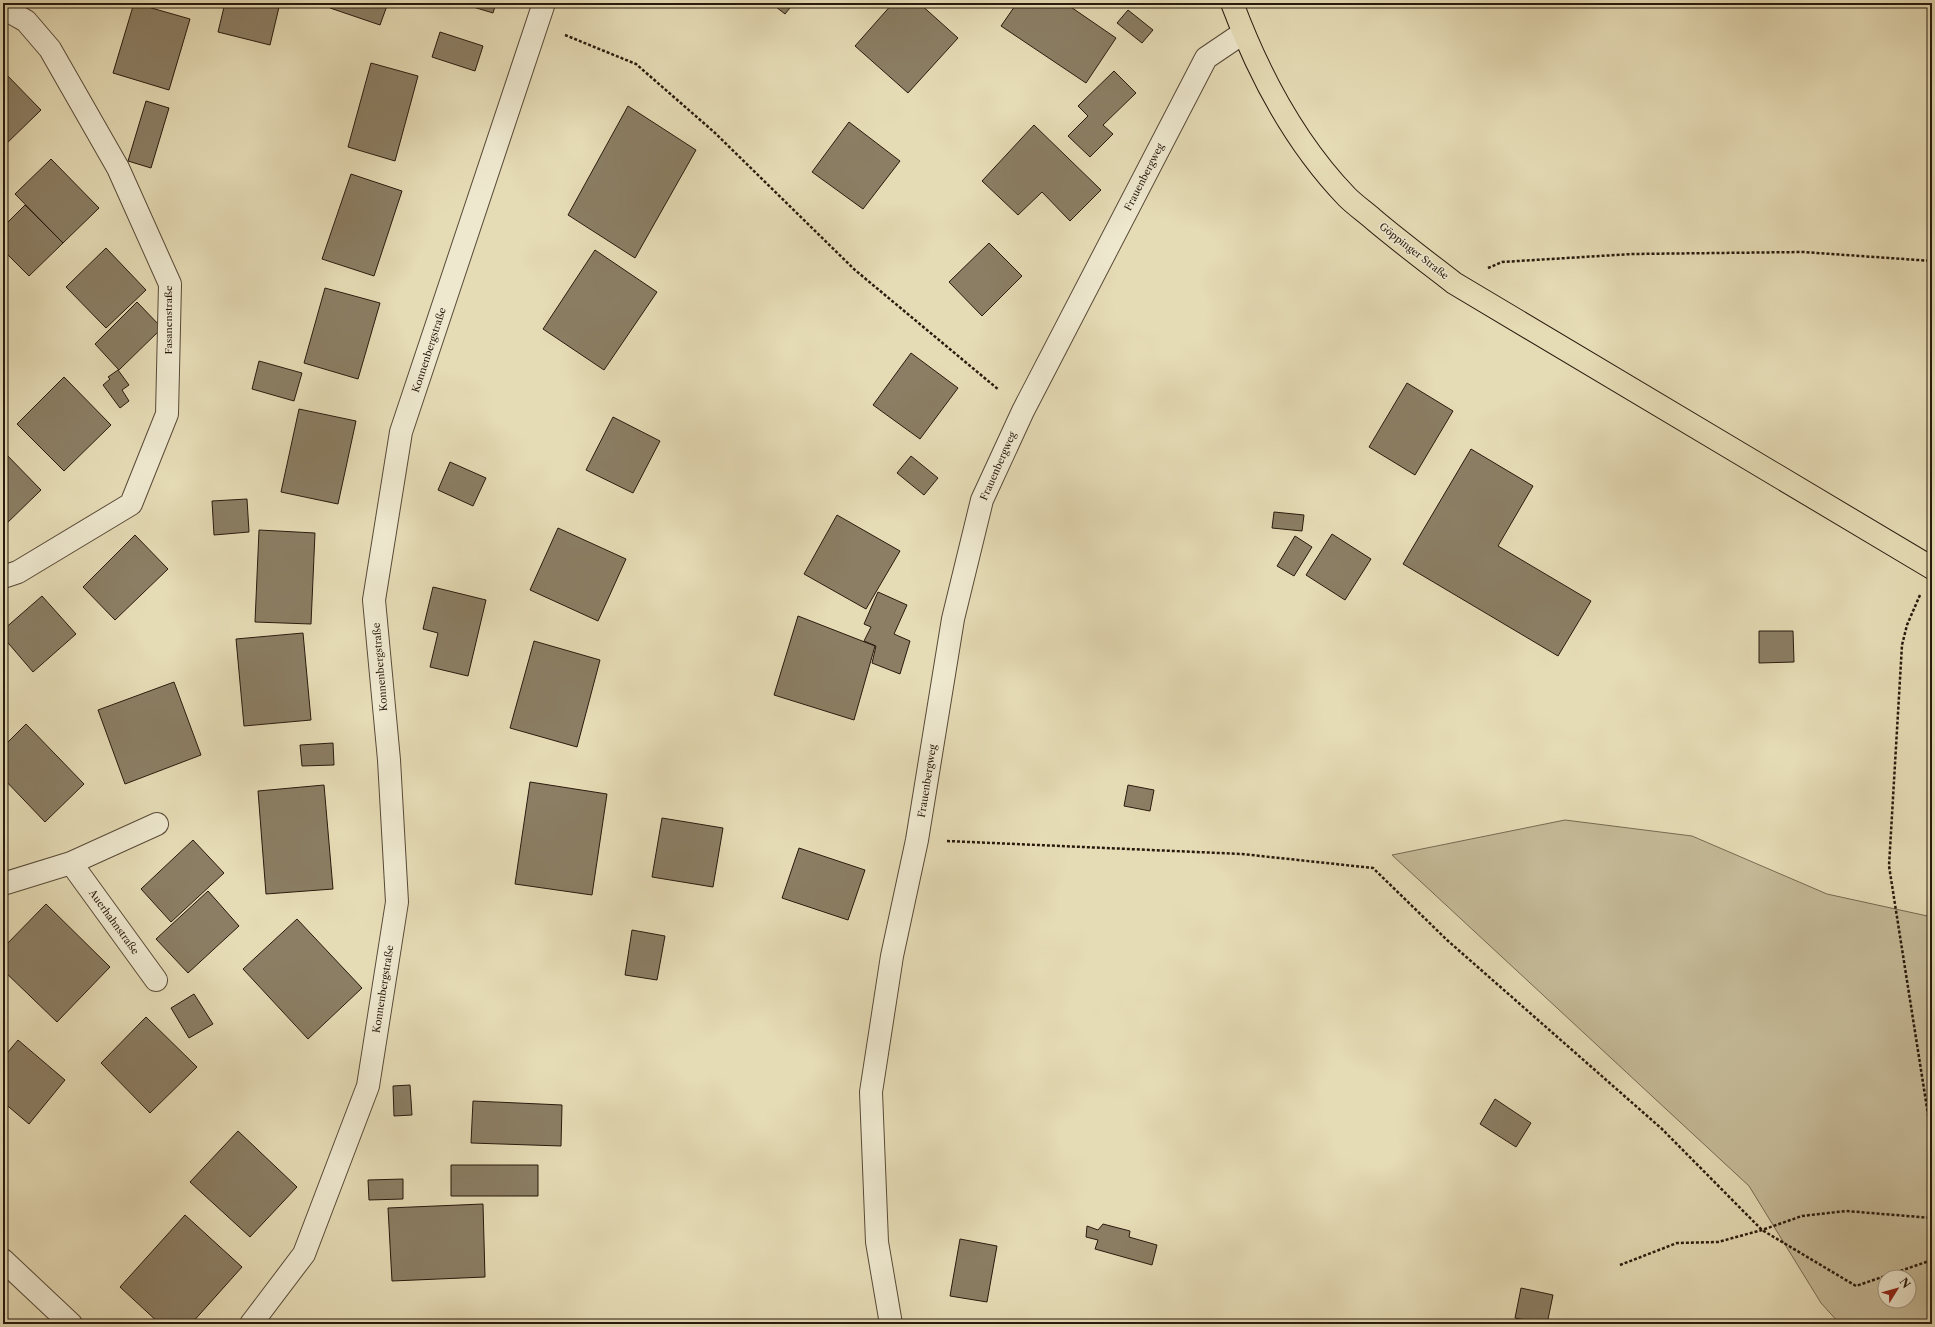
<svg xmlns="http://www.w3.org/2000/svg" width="1935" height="1327" viewBox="0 0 1935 1327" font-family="'Libre Caslon Text',serif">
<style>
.green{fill:#c5ba98;stroke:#776a52;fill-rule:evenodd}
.building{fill:#8b7e64;stroke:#291a0d}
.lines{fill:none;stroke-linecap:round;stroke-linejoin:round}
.minor-casing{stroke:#584a37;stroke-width:24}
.major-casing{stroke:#291a0d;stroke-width:24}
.path{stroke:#291a0d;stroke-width:2.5;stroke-dasharray:3 2;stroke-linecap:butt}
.minor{stroke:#eee8cf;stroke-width:22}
.major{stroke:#e5dbb5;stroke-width:22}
.labels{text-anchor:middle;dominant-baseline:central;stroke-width:3;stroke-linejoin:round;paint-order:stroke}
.street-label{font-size:10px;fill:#291a0d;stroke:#eee8cf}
</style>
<rect width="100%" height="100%" fill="#e5dbb5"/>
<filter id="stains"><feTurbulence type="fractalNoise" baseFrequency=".005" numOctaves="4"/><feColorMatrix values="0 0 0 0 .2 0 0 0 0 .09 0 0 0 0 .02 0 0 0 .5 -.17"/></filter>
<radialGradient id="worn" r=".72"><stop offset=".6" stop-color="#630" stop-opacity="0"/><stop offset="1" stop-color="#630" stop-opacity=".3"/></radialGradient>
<path class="green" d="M1565 820 1692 836 1827 894 1932 917V1324H1840L1821 1303 1749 1186 1392 855ZM1885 1277H1909V1301H1885Z"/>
<path class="building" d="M134 3 190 19 169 90 113 73Z
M225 3H280L270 45 218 32Z
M332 3H388L380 25 330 8Z
M460 3H496L493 13Z
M771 3H794L785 14Z
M893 3H919L958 38 908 93 855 46Z
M1017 3H1065L1116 38 1086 83 1001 26Z
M1128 10 1153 30 1142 43 1117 23Z
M440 32 483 46 475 71 432 57Z
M371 63 418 76 395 161 348 147Z
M3 71 41 110 3 147Z
M1114 71 1136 93 1103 125 1113 134 1090 157 1068 136 1088 116 1078 106Z
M146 101 169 108 151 168 128 161Z
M628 106 696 150 635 258 568 215Z
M849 122 900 161 863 209 812 172Z
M1034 125 1101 190 1070 221 1042 192 1018 215 982 181Z
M51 159 99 208 63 243 15 194Z
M351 174 402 191 374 276 322 259Z
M25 205 63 243 29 276 3 250V227Z
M989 243 1022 276 982 316 949 282Z
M106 248 146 290 106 328 66 287Z
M595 250 657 292 604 370 543 329Z
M325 288 380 303 358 379 304 363Z
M137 302 162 328 119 370 95 344Z
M911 353 958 388 920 439 873 405Z
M259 361 302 373 294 401 252 389Z
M118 370 129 385 122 390 129 401 120 408 103 385 110 379 108 377Z
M64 377 111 425 64 471 17 424Z
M1407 383 1453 411 1415 475 1369 447Z
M299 409 356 421 338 504 281 492Z
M613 417 660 441 633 493 586 470Z
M1471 449 1533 486 1498 546 1591 601 1558 656 1403 564Z
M3 451 41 490 3 527Z
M911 456 938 478 924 495 897 473Z
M450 462 486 478 473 506 438 490Z
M1932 472V523H1929Z
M247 499 249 532 214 535 212 501Z
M1274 512 1304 515 1302 531 1272 528Z
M837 515 900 551 866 609 804 574Z
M558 528 626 559 598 621 530 590Z
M259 530 315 533 311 624 255 622Z
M1332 534 1371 559 1345 600 1306 575Z
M135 535 168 569 115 620 83 587Z
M1295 536 1312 547 1294 576 1277 566Z
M433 587 486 600 468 676 430 667 438 633 423 629Z
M878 592 907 605 894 634 910 641 900 674 872 663 876 646 864 641 871 627 864 624Z
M42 596 76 634 33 672 3 637V630Z
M798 616 875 646 854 720 774 695Z
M1759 631H1793L1794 662 1759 663Z
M303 633 311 720 244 726 236 639Z
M534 641 600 660 577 747 510 728Z
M174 682 201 755 125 784 98 710Z
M26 724 84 784 45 822 3 778V747Z
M333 743 334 765 302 766 300 745Z
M530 782 607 794 592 895 515 884Z
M324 785 333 889 266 894 258 791Z
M1128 785 1154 790 1150 811 1124 806Z
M662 818 723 828 713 887 652 877Z
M193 840 224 873 171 922 141 889Z
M799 848 865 870 848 920 782 898Z
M208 891 239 926 188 973 156 939Z
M46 904 110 967 57 1022 3 970V948Z
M297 919 362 988 308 1039 243 969Z
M632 930 665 936 657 980 625 975Z
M194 994 213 1024 189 1038 171 1008Z
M146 1017 197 1067 150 1113 101 1063Z
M18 1040 65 1080 29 1124 3 1102V1058Z
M410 1085 412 1115 394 1116 393 1086Z
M1495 1099 1531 1123 1516 1147 1480 1124Z
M473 1101 562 1105 561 1146 471 1143Z
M238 1131 297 1187 250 1237 190 1182Z
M451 1165H538V1196H451Z
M403 1179V1199L369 1200 368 1180Z
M483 1204 485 1277 392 1281 388 1208Z
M185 1215 242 1267 191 1324H160L120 1287Z
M1103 1224 1130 1231 1129 1237 1157 1245 1152 1265 1095 1249 1098 1240 1086 1237 1087 1226 1098 1230Z
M960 1239 997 1246 987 1302 950 1296Z
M1521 1288 1553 1295 1547 1324 1515 1318Z"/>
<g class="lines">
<g class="minor-casing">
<path id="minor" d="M3 8 26 21 50 49 118 168 170 284 167 414 131 504 18 572 3 577
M71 863 157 824
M3 884 71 863 156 980
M3 1260 71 1324
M251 1324 304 1254 368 1086 397 902 389 760 374 600 401 432 544 3
M891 1324 877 1242 871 1092 892 956 917 840 953 619 982 500 1023 411 1206 58 1243 33"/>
</g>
<g class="major-casing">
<path id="major" d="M1232 3C1258 73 1295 143 1347 197 1355 205 1365 212 1373 219 1399 241 1427 262 1454 283L1932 568"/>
</g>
<path class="path" d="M565 35 636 64 714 132 855 270 999 390
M1488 268 1502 262 1632 254 1803 252 1932 261
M1920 595 1907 625 1902 645 1889 866 1932 1140
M947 841 1242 854 1373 868 1447 940 1662 1129 1762 1230 1856 1286 1932 1260
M1620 1265 1677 1243 1718 1242 1762 1230 1802 1216 1846 1211 1932 1218"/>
<use href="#minor" class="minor"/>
<use href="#major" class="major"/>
</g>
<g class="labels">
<g class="street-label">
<text transform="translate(1144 177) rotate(-63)">Frauenbergweg</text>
<text transform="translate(1414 251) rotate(38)">Göppinger Straße</text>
<text transform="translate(168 320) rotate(-90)">Fasanenstraße</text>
<text transform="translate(429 350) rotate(-72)">Konnenbergstraße</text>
<text transform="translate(998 466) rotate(-66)">Frauenbergweg</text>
<text transform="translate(380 667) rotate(-95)">Konnenbergstraße</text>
<text transform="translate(927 781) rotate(-81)">Frauenbergweg</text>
<text transform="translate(114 922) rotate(54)">Auerhahnstraße</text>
<text transform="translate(383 989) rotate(-81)">Konnenbergstraße</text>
</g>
</g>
<rect width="1935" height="1327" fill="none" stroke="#e5dbb5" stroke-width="16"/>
<rect x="4" y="4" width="1927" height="1319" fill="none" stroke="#291a0d" stroke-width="2"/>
<rect x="8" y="8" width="1919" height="1311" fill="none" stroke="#291a0d"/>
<g transform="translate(1897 1289) rotate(53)"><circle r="19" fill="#eee8cf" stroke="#9f9681"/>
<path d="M0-3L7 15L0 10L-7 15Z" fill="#8f2418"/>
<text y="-6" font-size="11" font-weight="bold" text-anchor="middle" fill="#291a0d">N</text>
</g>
<rect width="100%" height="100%" filter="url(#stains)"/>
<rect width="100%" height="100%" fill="url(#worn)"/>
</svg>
